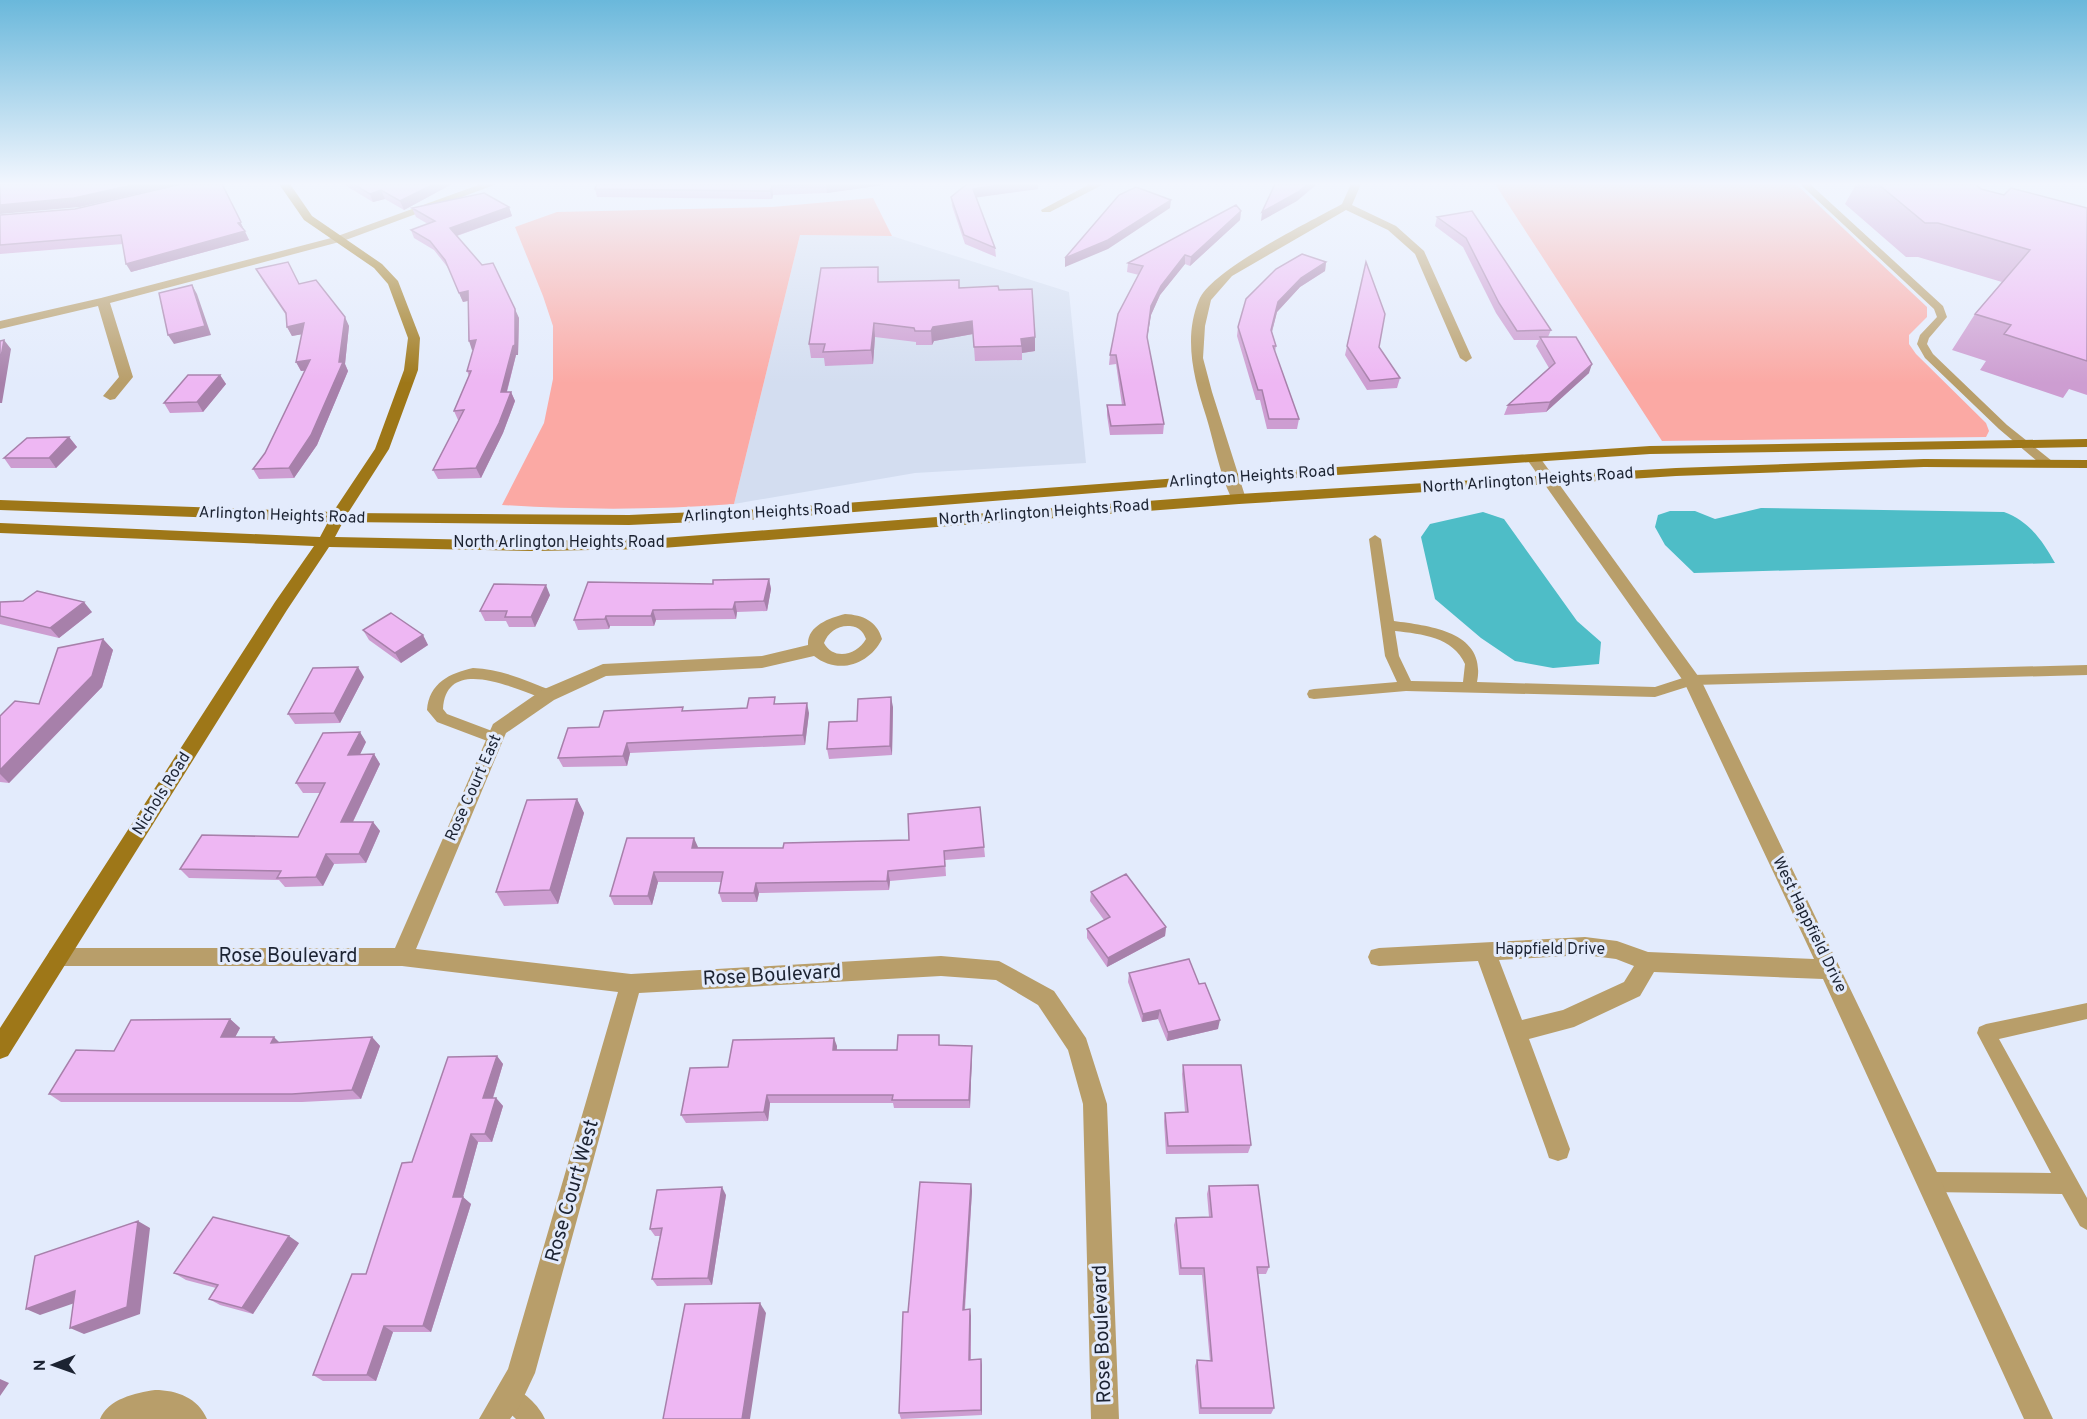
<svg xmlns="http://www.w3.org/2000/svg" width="2087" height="1419" viewBox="0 0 2087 1419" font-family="Overpass,sans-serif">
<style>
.built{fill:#d3ddf0}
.green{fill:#fba9a4}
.water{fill:#4ebdc7}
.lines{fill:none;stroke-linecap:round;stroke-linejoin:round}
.lane{fill:#b89e6a;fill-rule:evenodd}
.street{fill:#b89e6a;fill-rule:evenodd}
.secondary{fill:#9e7718;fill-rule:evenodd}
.wall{fill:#cd9dd1}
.shaded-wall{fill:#a780aa}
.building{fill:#eeb7f3;stroke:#a780aa;stroke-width:1.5}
.labels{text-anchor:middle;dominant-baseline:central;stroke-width:6;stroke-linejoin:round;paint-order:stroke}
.street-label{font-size:16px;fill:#1c2332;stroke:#e3ebfc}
.near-street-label{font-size:20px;fill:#1c2332;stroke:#e3ebfc}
</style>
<rect width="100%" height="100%" fill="#e3ebfc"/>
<path class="built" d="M800 235 892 236 1069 292 1086 463 915 473 734 504Z"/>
<path class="green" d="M1495 184H1796L1927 307V317L1909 335V344L1916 354 1986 423 1989 431 1986 437 1662 441Z
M873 198 892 236 800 235 734 504C657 510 580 510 502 505L544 423 553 379V326L543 296 515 227 557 212 772 207Z"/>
<path class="water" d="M1761 508 2004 512C2029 521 2043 541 2055 563L1694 573 1665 545 1655 527 1658 515 1670 511H1695L1715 519Z
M1483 512 1504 519 1577 621 1601 642 1599 664 1553 668 1515 661 1481 638 1435 599 1421 537 1430 524Z"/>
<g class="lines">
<path class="lane" d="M1800 184H1810L1943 306 1947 317 1929 338 1927 344 1933 354 2007 425 2052 461V467H2044L1999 429 1925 358 1917 344 1920 335 1937 317 1934 309Z
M1375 535 1381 539 1394 621C1431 626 1487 632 1477 682L1655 687 1692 675 2087 665V675L1693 685 1655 697 1406 691 1314 699 1309 698 1307 694 1309 690 1314 689 1397 682 1385 656 1369 539ZM1395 631C1422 634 1453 637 1465 664L1463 682 1411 681 1399 656Z
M473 668C502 669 527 681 553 691L555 695 548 700C521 692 446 652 443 709L447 714 500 734 503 738 500 742H490L437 722 427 710C429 683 450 673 473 668Z
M2087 1003V1019L1999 1039 2087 1198V1230L2080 1226 2062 1194 1929 1192 1922 1189 1919 1182 1922 1175 1929 1172 2051 1173 1977 1033 1979 1027 1986 1024Z
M509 1385C523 1391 539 1405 545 1419H516L501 1405 497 1397 501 1389Z"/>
<path class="street" d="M481 184H497L343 241 110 303 133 377 115 399 110 400 103 396 119 377 98 306 0 329V321L101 298 335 237Z
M1090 184H1104L1050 212H1042L1041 210Z
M1351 184H1361L1352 205 1396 226 1424 251 1472 358 1466 362 1460 358 1415 254 1388 230 1346 210 1232 276 1211 300 1205 326 1203 358 1212 392 1246 499 1239 504 1234 502C1222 484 1213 438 1206 416 1194 379 1183 338 1199 300 1212 269 1310 222 1342 204Z
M1533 454 1538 455 1701 680 1871 1032 2053 1419H2024L1823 979 1654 972 1640 996 1574 1027 1529 1039 1570 1149 1567 1158 1558 1161 1549 1158 1546 1149 1478 961 1379 966 1371 964 1368 957 1371 950 1379 948 1585 937 1617 941 1648 952 1814 959 1684 682 1526 458ZM1585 955 1616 959 1634 966 1624 982 1563 1010 1522 1020 1499 960Z
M845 614C863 615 877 621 882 639 869 665 838 675 814 656L762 668 606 676 554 700 506 733 416 949 631 974 941 956 999 961 1054 991 1086 1038 1107 1104 1119 1419H1091L1083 1104 1068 1050 1038 1005 996 980 941 976 639 993 535 1373 519 1407 510 1419H479L508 1369 618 992 402 966H58L50 964 47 957 50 950 58 948H395L493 724 542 690 603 664 762 656 808 645C807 626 829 618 845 614ZM850 626C859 627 863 631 866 639 857 655 834 661 824 643 828 632 838 625 850 626Z
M155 1390C177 1390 198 1398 207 1419H100C108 1399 135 1393 155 1390Z"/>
<path class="secondary" d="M279 184H290L312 216 382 264 398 281 420 338 418 370 389 449 348 513 629 515 766 509 1232 474 1650 446 2087 439V447L1650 454 1232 482 766 519 629 525 343 522 335 537 532 541 649 539 1239 494 1676 468 1924 459 2087 460V468L1924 467 1676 476 1239 504 649 549 532 551 329 547 287 610 8 1056 0 1059V1028L275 602 314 546 0 533V523L320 537 328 522 0 510V500L333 512 375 449 404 370 408 338 388 284 374 268 304 220Z"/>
</g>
<path class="wall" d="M222 184 249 240 131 272 123 244 0 254V215L75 209Z
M343 184H452L404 210 385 199 373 202Z
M597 184 883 185 827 193 773 195 772 199 597 197 595 189Z
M1856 184H1975L1981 189 2004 195 2087 208V395L2069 389 2063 398 1980 370 1986 361 1952 350 1975 314 2002 282 1918 257H1906L1845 204Z
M1038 189 976 197 995 248 996 257 965 244 952 206 951 197Z
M509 207 512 216 457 236 519 318 518 355H516L507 392H511L515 401 503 433 481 478 438 479 433 470 459 420H458L454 411 469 376 467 371 473 350H472L468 301 463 302 449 269 434 250 414 238 411 230 428 224 416 217 412 208Z
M1241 211 1240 220 1190 266 1185 264 1160 295 1151 315 1147 339 1164 424 1163 434 1110 435 1107 415V405H1122L1116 364 1109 365 1110 355 1139 275 1127 272 1128 263Z
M1472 211 1551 330 1548 337 1589 373 1546 412 1504 415 1508 405 1549 368 1536 346 1539 340H1514L1496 313 1463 247 1435 226 1437 217Z
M1326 262 1325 271 1300 287 1277 312 1272 332 1276 346 1275 352 1299 419 1297 429H1267L1260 400H1256L1237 336 1238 327Z
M1366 262 1379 347 1400 378 1397 388 1367 390 1345 355Z
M256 269 299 284 349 326 345 364 348 371 317 445 294 478 259 479 253 469 265 453 305 371H301L296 362 302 334 292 336 287 327 286 315 261 278Z
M879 282 999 290 1035 351 1022 353V360L975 361 973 334 934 341 932 345H916V342L875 337 873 364 825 366 824 358H811L809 344Z
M220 375 226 384 203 412 170 413 164 403Z
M69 437 77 447 56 468H11L4 458Z
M769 579 771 589 767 611 737 612 736 619 656 620 654 626H610L609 629 578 630 574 620 713 584Z
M550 595 535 627H509L506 621H485L480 611Z
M0 602 92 612 59 638 0 624Z
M363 630 423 635 428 645 401 663 369 640Z
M103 639 113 650 102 687 9 783 0 782V716L39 704Z
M364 677 340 723 295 724 288 714Z
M776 704 809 713 805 745 630 753 627 766 563 767 558 758 599 727 684 711 747 708Z
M893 707 892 755 829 759 827 749 857 721Z
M366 742 360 754H374L380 764 353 822H373L380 831 366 863 334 864 323 886 285 887 279 880 189 878 180 869 298 837 320 793H303L296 783Z
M577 799 584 813 558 904 504 906 496 892Z
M698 847 783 848 984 847 985 857 945 860 946 876 890 881 889 890 759 893 757 902H722L719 893 721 882H658L652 905H614L610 896Z
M1091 892 1166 927 1165 936 1107 967 1087 938V929L1104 920 1090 901Z
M1129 973 1199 984 1218 1029 1167 1041 1158 1019 1142 1022 1128 982Z
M230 1019 240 1028 235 1037 279 1042 372 1037 380 1046 361 1099 302 1102H61L49 1094 114 1051Z
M940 1045 972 1054 970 1108H894L893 1103H770L768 1121 686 1123 681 1115 728 1067 837 1046V1050H897Z
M497 1056 503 1064 493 1098H496L503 1106 492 1142H478L463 1197 471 1204 431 1332H393L376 1381H323L313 1375 366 1274 412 1162Z
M1183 1065 1251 1145 1248 1153 1166 1154 1164 1121 1165 1113 1185 1112 1182 1074Z
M971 1184 972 1191 965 1310 971 1316V1360L982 1365V1415L901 1419 899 1413 908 1312Z
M1209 1186 1269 1267 1266 1274H1258L1274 1408 1271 1414H1199L1195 1366 1197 1360 1210 1361 1202 1275H1179L1174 1225 1176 1218 1209 1217 1207 1194Z
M726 1195 712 1285 657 1286 652 1279 660 1236H655L650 1229Z
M299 1243 253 1314 220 1305 209 1299 216 1288 186 1280 174 1273Z"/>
<path class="shaded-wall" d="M137 184H180L80 207 0 214V205Z
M222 184 249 240 131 272 126 264Z
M434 184H452L404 210 400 201Z
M830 184H883V185L827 193 826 185Z
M1006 184H1038V189L973 198V189Z
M1308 184H1317L1297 201 1261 221 1262 212Z
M772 186 773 195 772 199 770 191Z
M381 190 385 199 373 202 370 194Z
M1171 200 1170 208 1108 249 1065 267V258Z
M509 207 512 216 453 237 450 228Z
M1241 211 1240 220 1190 266 1191 257Z
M1185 255V264L1160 295 1151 315 1146 346 1151 306 1161 286Z
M1326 262 1325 271 1300 287 1277 312 1270 339 1278 302 1301 278Z
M192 285 197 294 211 335 174 344 168 335Z
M468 291 471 300 463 302 459 293Z
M515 309 519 318 518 355H516L504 402 501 392Z
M345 317 349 326 345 364 348 371 317 445 294 478 289 468 339 362Z
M972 321 973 334 934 341 932 345 931 331 933 327Z
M304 323 309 333 292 336 287 327Z
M874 323 875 337 873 364 871 350Z
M1035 337V351L1022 353 1021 339Z
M4 340 11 349 2 403H0V363Z
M476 340 480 349 472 350 469 341Z
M310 360 315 369 301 371 296 362Z
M1592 364 1589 373 1546 412 1550 402Z
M220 375 226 384 203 412 197 402Z
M511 392 515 401 503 433 481 478 476 468Z
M69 437 77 447 56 468 49 458Z
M769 579 771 589 767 611 764 601Z
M546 585 550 595 535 627 531 617Z
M84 602 92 612 59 638 50 628Z
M735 602 737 612 736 619 733 609Z
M653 610 656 620 654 626 651 616Z
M606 616 610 626 609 629 605 619Z
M423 635 428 645 401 663 395 653Z
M103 639 113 650 102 687 9 783 0 774V770Z
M358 667 364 677 340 723 334 713Z
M891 697 893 707 892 755 890 746Z
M807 703 809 713 805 745 803 735Z
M360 732 366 742 355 765 348 755Z
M627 743 630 753 627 766 623 756Z
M374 754 380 764 348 832 341 822Z
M577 799 584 813 558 904 550 890Z
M373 822 380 831 366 863 359 854Z
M694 838 698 847 695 858 692 848Z
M326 854 334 864 323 886 316 877Z
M888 871 890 881 889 890 887 881Z
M654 872 658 882 652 905 648 896Z
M756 883 759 893 757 902 754 893Z
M1166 927 1165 936 1107 967 1108 958Z
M1160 1010 1158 1019 1142 1022 1143 1014Z
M230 1019 240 1028 231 1045 221 1037Z
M1220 1020 1218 1029 1167 1041 1168 1032Z
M274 1037 283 1046 271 1043Z
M372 1037 380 1046 361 1099 352 1090Z
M834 1038 837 1046 836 1058 833 1050Z
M972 1046V1054L970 1108 969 1100Z
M497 1056 503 1064 490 1107 483 1098Z
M767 1095 770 1103 768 1121 764 1112Z
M496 1098 503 1106 492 1142 485 1134Z
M471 1134 478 1142 461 1204 453 1197Z
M971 1184 972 1191 964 1316 963 1310Z
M722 1187 726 1195 712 1285 708 1278Z
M463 1197 471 1204 431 1332 423 1326Z
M138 1221 150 1228 140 1314 84 1334 70 1328Z
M289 1236 299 1243 253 1314 242 1308Z
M75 1291 89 1298 40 1315 26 1309Z
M760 1303 766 1313 750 1419H742Z
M970 1309 971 1316 970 1366 969 1360Z
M384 1326 393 1332 376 1381 367 1375Z
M981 1359 982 1365V1415L981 1410Z
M0 1379 9 1383 0 1396Z"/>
<path class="building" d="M0 184H137L74 198 0 205Z
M181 184H222L241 222 238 223 245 231 126 264 121 235 0 245V215L75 209Z
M353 184H434L400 201 381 190 370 194Z
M597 184H830L772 186 770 191 595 189Z
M967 184H1006L973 189 995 248 964 235 951 197Z
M1275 184H1308L1298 192 1262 212Z
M1878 184H1975L1981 189 2004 195 2011 188 2087 208V361L2004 334 2011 325 1975 314 2030 250 1938 223H1925Z
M1136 187 1171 200 1108 240 1065 258 1119 195Z
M484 193 509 207 450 228 482 265 493 263 515 309V345L513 346 501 392H511L499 423 476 468 433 470 464 410 454 411 471 371H467L476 340 469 341 468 291 459 293 445 260 430 241 411 230 435 221 412 208Z
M1236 205 1241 211 1191 257 1185 255 1161 286 1151 306 1147 337 1164 424 1111 426 1107 405H1125L1116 355H1110L1118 314 1143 266 1128 263Z
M1472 211 1551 330 1517 331 1499 303 1466 238 1437 217Z
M1302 254 1326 262 1301 278 1278 302 1271 330 1276 346H1273L1299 419H1269L1262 390H1258L1238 327 1246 299 1276 269Z
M288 262 299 284 316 280 345 317 339 362H343L311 435 289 468 253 469 265 453 310 360 296 362 304 323 287 327 286 313 256 269Z
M1366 262 1385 314 1379 347 1400 378 1370 381 1347 346Z
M878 267V282L959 280V288L998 286 999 290 1032 289 1035 337 1021 339 1022 346 974 347 972 321 933 327 931 331H915L914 328 874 323 871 350 823 352 825 344H809L821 268Z
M192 285 205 326 168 335 159 293Z
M1540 337H1576L1592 364 1550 402 1508 405 1555 363Z
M4 340 0 363V341Z
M188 375H220L197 402 164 403Z
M69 437 49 458H4L27 438Z
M769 579 764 601 735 602 733 609 653 610 651 616H606L605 619 574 620 588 582 713 584V580Z
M494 584 546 585 531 617H505L507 611H480Z
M37 591 84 602 50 628 0 616V602L23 601Z
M391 613 423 635 395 653 363 630Z
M103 639 92 676 0 770V716L15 701 39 704 58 648Z
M358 667 334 713 288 714 313 668Z
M775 697 774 704 807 703 803 735 627 743 623 756 558 758 568 728 599 727 604 711 683 707 682 711 747 708 749 698Z
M891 697 890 746 827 749 829 722 857 721 858 699Z
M360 732 348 755 374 754 341 822H373L359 854H326L316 877 277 878 281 871 180 869 202 835 298 837 325 783H296L323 733Z
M577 799 550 890 496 892 527 800Z
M980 807 984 847 944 851 945 866 888 871 887 881 756 883 754 893H719L723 872H654L648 896H610L627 838H694L692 848H783L784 843 909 840 908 814Z
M1126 874 1166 927 1108 958 1087 929 1110 917 1091 892Z
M1189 959 1199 984 1205 983 1220 1020 1168 1032 1160 1010 1143 1014 1129 973Z
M230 1019 221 1037H274L271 1043 372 1037 352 1090 292 1094H49L76 1050 114 1051 131 1020Z
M898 1035H939V1045L972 1046 969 1100H892L893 1095H767L764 1112 681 1115 690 1068 728 1067 733 1040 834 1038 833 1050H897Z
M497 1056 483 1098H496L485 1134H471L453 1197H463L423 1326H384L367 1375H313L352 1274H366L402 1163 412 1162 448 1057Z
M1183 1065H1241L1251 1145 1168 1146 1165 1113 1188 1112Z
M920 1182 971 1184 963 1310 970 1309 969 1360 981 1359V1410L899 1413 903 1312H908Z
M1258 1185 1269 1267H1257L1274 1408H1201L1197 1360 1212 1361 1204 1268H1181L1176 1218 1212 1217 1209 1186Z
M722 1187 708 1278 652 1279 662 1228 650 1229 657 1190Z
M213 1217 289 1236 242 1308 209 1299 218 1285 174 1273Z
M138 1221 127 1307 70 1328 75 1291 26 1309 35 1256Z
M760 1303 742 1419H663L685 1304Z"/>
<linearGradient id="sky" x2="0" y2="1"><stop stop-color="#6ab8db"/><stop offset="0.48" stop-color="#f2f6fe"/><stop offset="1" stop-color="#f2f6fe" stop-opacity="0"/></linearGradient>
<rect width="2087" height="383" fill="url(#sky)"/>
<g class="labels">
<g class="street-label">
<text transform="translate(1252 477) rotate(-4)">Arlington Heights Road</text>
<text transform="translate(1528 481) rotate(-4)">North Arlington Heights Road</text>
<text transform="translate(767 513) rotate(-3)">Arlington Heights Road</text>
<text transform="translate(1044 513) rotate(-4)">North Arlington Heights Road</text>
<text transform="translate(282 516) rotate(2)">Arlington Heights Road</text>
<text x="559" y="543">North Arlington Heights Road</text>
<text transform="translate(474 788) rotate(-66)">Rose Court East</text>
<text transform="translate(162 794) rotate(-58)">Nichols Road</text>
<text transform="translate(1809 925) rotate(64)">West Happfield Drive</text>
<text x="1550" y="950">Happfield Drive</text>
</g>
<g class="near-street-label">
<text x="288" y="957">Rose Boulevard</text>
<text transform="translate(772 976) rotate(-3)">Rose Boulevard</text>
<text transform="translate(573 1191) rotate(-74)">Rose Court West</text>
<text transform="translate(1103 1334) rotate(-92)">Rose Boulevard</text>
</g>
</g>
<g transform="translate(54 1365) rotate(269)" stroke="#e3ebfc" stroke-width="4.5" paint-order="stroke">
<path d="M0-4.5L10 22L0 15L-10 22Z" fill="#1c2332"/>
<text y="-9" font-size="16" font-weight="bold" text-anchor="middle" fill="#1c2332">N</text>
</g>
</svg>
